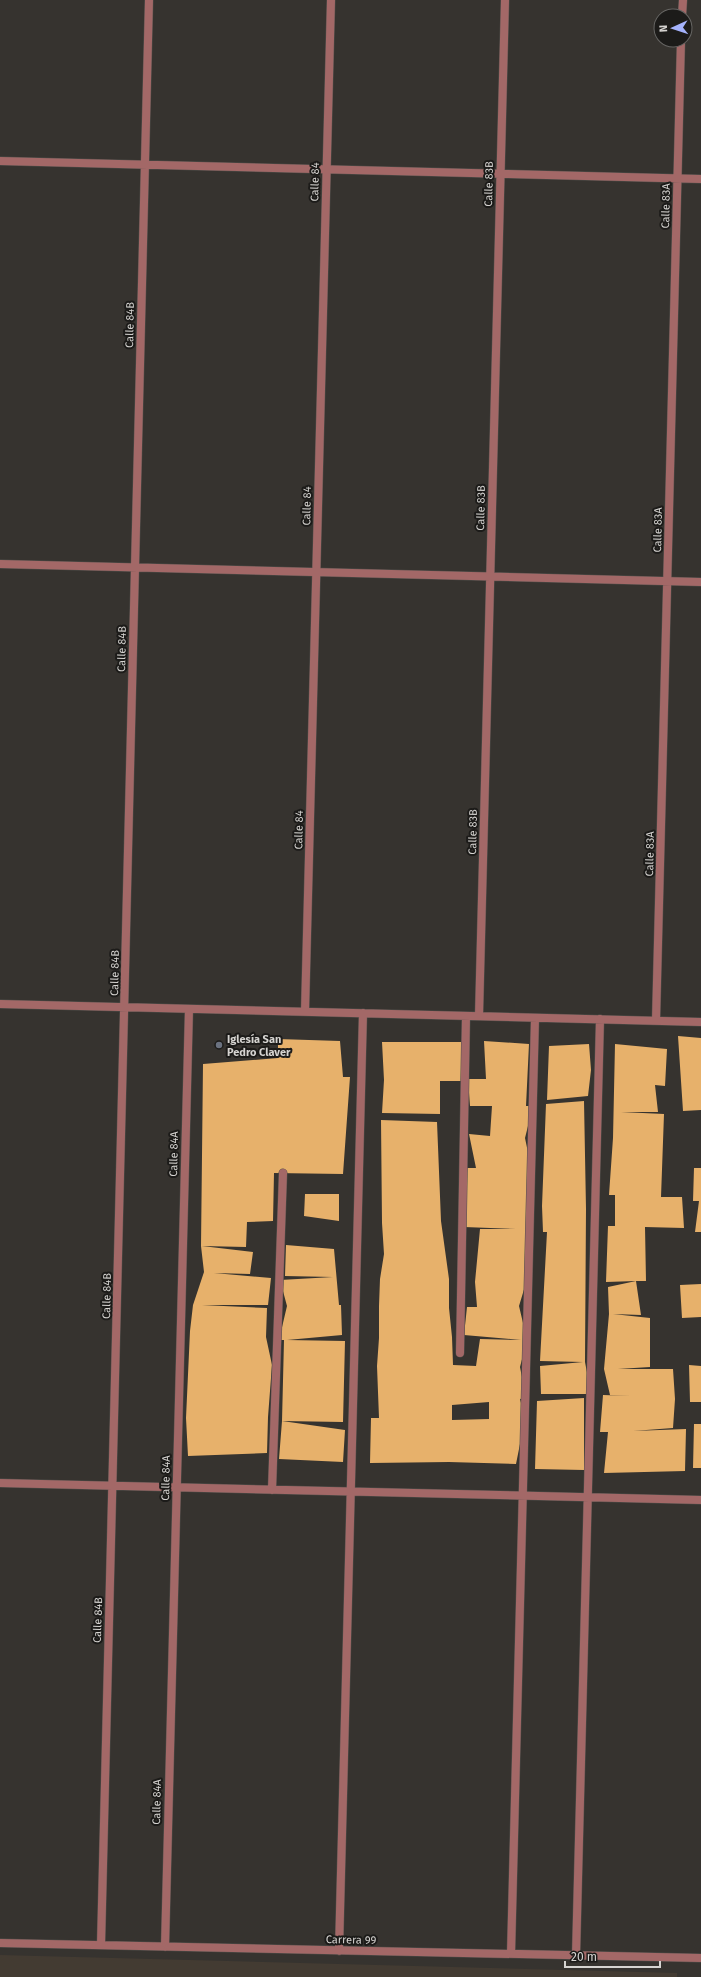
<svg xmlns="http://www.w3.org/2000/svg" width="701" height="1977" viewBox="0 0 701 1977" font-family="'Fira Sans',sans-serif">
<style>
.built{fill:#433b32}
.building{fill:#e7b16b;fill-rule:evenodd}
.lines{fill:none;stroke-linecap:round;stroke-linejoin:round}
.minor-casing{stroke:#53504c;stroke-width:9}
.minor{stroke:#a36867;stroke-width:8}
.worship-dot{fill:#6b7280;stroke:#1c1b19;stroke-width:1.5}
.labels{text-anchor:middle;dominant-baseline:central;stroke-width:4;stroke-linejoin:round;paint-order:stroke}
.street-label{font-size:11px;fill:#d6d4d1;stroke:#1c1b19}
.poi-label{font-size:11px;font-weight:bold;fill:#d6d4d1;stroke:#1c1b19;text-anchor:start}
</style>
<rect width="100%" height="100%" fill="#36332f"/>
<path class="built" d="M0 1955 677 1973V1977H0Z"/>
<path class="building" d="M678 1036 701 1038V1110L683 1111Z
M278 1039 340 1041 343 1077H350L343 1174 274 1173 273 1221 247 1222 246 1247 202 1246 253 1252 250 1274 214 1273 271 1278 268 1305H202L267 1308 266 1337 272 1365 268 1417 267 1453 188 1456 186 1418 190 1331 193 1305 204 1272 201 1246 203 1064 278 1058Z
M484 1041 529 1044 526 1106H533L525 1138 531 1167 529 1273 519 1306 527 1340 520 1367 526 1398 520 1399 525 1419 516 1464 449 1462 370 1463 371 1418H379L377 1366 379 1338V1306L380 1279 384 1254 382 1223 381 1120 437 1122 441 1221 449 1279V1308L452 1337 453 1365 476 1366 480 1339 521 1340 464 1335 467 1307H477L475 1282 480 1229H516L464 1227 465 1168H476L469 1134 490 1136 492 1106H470L468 1079H486ZM489 1402V1419L452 1420V1405Z
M382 1042H462V1081H440V1114L382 1113 384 1080Z
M589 1044 591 1070 588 1096 547 1100 549 1046Z
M615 1044 667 1049 665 1086 655 1085 658 1112H621L664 1114 661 1197H682L684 1228 645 1227 646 1281H636L641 1315 613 1314 650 1318V1367L618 1369H673L675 1399 673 1428 633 1431 686 1429 685 1471 604 1473 608 1432H600L603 1395 631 1396 610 1395 604 1369 609 1314 608 1287 636 1281 606 1282 608 1226H615V1195H609L613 1138Z
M584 1101 586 1209 585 1362 591 1394H541L540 1366 583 1362 540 1361 547 1232H543L542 1206 546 1104Z
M694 1168H701V1232H695L699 1201H693Z
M305 1194H339V1221L304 1216Z
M286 1245 334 1249 339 1305H341L342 1335 287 1340 345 1341 343 1422 282 1421 284 1340H279L287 1306 280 1280 333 1277 285 1276Z
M701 1284V1317L682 1318 680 1285Z
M689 1365 701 1366V1402H690Z
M584 1398V1470L535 1469 537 1401Z
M282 1421 345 1430 343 1462 279 1459Z
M694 1424H701V1468H693Z"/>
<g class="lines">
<g class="minor-casing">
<path id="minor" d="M682 16 683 0
M0 161 701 179
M0 564 701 582
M0 1004 701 1022
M305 1012 331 0
M479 1016 505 0
M656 1021 681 40
M460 1353 466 1016
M0 1483 701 1500
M272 1490 283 1173
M0 1943 701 1958
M101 1945 149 0
M165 1947 189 1009
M339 1951 363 1013
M511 1954 535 1018
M576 1956 600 1019"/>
</g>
<use href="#minor" class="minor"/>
</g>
<circle class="worship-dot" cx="219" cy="1045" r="4"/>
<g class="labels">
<g class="street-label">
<text transform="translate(315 182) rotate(-89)">Calle 84</text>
<text transform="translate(489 184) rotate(-89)">Calle 83B</text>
<text transform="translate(666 206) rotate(-89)">Calle 83A</text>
<text transform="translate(130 325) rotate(-89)">Calle 84B</text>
<text transform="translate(307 506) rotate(-89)">Calle 84</text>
<text transform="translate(481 508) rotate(-89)">Calle 83B</text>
<text transform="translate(658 530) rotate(-89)">Calle 83A</text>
<text transform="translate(122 649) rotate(-89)">Calle 84B</text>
<text transform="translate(299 830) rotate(-89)">Calle 84</text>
<text transform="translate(473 832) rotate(-89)">Calle 83B</text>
<text transform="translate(650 854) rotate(-89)">Calle 83A</text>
<text transform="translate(115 973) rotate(-89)">Calle 84B</text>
<text transform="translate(174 1154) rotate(-89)">Calle 84A</text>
<text transform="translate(107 1296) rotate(-89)">Calle 84B</text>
<text transform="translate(166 1478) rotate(-89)">Calle 84A</text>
<text transform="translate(98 1620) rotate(-88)">Calle 84B</text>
<text transform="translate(157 1802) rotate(-89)">Calle 84A</text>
<text transform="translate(351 1940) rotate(1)">Carrera 99</text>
</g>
<g class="poi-label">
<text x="227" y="1039">Iglesía San<tspan x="227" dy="13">Pedro Claver</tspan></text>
</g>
</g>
<g transform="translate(673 28) rotate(267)"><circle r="19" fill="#1c1b19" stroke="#666563"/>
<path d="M0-3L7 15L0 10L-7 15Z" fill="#a4b2fc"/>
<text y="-6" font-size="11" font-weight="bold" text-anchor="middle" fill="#d6d4d1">N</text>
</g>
<path d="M565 1961v6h95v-6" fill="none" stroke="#d6d4d1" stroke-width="2"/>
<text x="571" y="1961" font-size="12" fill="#d6d4d1" stroke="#1c1b19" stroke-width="3" paint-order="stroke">20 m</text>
</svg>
